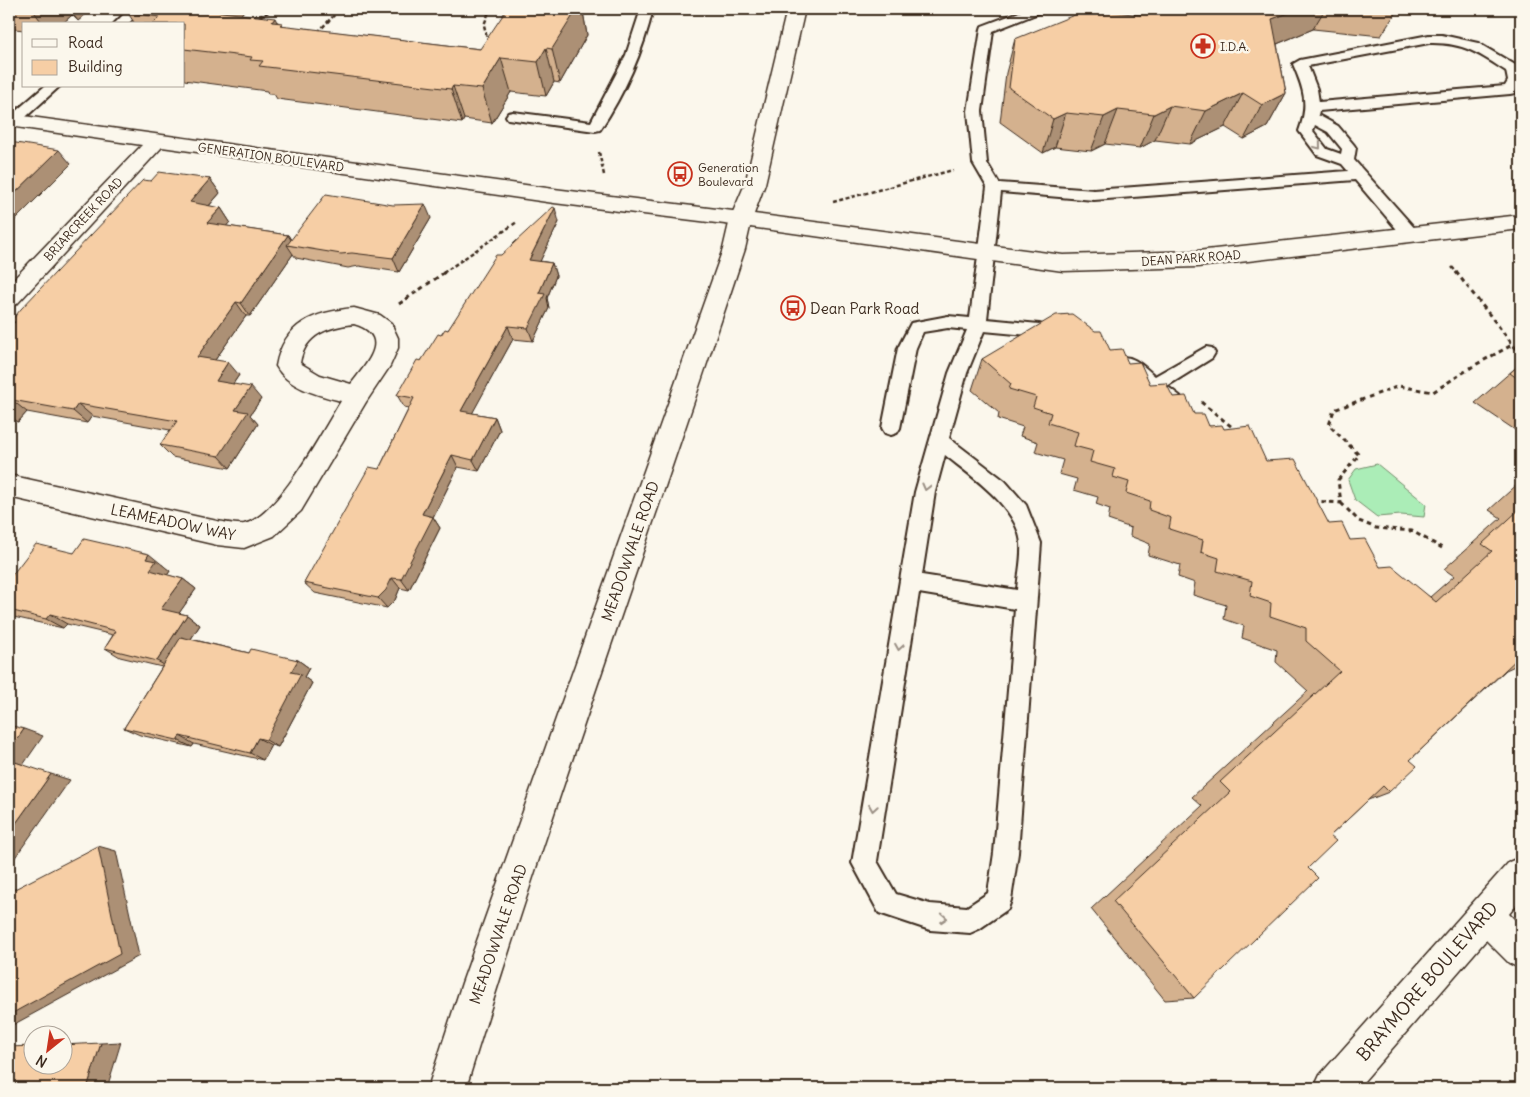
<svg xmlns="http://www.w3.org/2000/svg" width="1530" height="1097" viewBox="0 0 1530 1097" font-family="Delius,sans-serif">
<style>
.green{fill:#abedb7;stroke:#738c6a}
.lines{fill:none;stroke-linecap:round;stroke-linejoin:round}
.lane-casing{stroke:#3b2a1e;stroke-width:4}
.street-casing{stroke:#3b2a1e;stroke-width:3}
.secondary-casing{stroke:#3b2a1e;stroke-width:3}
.path-far1{stroke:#3b2a1e;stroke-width:2.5;stroke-dasharray:4 2.5;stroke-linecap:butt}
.path{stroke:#3b2a1e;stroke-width:3;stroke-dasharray:4.5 4;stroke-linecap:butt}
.lane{fill:#fbf7ec;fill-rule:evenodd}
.street{fill:#fbf7ec;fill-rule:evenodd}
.secondary{fill:#fbf7ec;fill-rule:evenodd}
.wall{fill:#d4b18e;stroke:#3b2a1e}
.shaded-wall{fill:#ac9074;stroke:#3b2a1e}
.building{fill:#f6cea5;stroke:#3b2a1e}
.oneway{stroke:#9b9085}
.labels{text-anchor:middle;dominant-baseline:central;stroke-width:5;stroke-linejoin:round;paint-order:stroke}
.far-poi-label{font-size:12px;fill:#3b2a1e;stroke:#fbf7ec;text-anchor:start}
.far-street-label{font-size:12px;fill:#3b2a1e;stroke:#fbf7ec}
.poi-label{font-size:15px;fill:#3b2a1e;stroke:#fbf7ec;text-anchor:start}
.street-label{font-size:15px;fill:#3b2a1e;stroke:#fbf7ec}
.near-street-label{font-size:18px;fill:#3b2a1e;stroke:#fbf7ec}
</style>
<rect width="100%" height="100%" fill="#fbf7ec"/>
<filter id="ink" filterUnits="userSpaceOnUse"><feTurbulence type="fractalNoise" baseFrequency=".02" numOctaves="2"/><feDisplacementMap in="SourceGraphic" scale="10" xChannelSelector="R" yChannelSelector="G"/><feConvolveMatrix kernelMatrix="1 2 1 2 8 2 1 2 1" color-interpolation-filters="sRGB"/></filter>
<g filter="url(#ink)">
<path class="green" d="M1377 464 1426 504 1424 517 1401 515 1377 517 1355 500 1348 480 1356 469Z"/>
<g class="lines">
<g class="lane-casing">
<path id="lane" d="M129 9H142L128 24H114Z
M641 9H653C643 52 624 94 600 130L595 131 508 119 506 116 508 113 513 112 591 122 626 55Z
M1027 9H1043L1041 12 993 31 982 111 987 163 999 183 1094 190 1348 171 1342 164 1317 155 1299 131C1309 104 1304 90 1293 64L1300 60 1429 35H1442L1478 43 1517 66 1521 82 1515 93 1510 94 1319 111 1318 115 1338 126 1354 145 1356 148 1354 160 1418 232 1420 236 1418 240 1412 241 1406 240 1355 180 1094 200 1001 192 987 319 1039 324 1065 331 1068 335 1065 339 1059 341 1039 336 984 331 967 373 949 438 1005 481 1026 505 1041 543 1018 853 1011 900 1008 909 979 929 970 933 930 930 879 913 852 863 915 492 949 373 967 330 948 328 923 332 916 348 900 428 897 433 891 435 885 433 882 428 898 348 911 323 948 316 970 318 987 187 973 163 968 111 981 29 982 26ZM1429 43C1462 42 1479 53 1506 71L1508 81 1505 86 1319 102 1317 89 1308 66ZM1315 125 1328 132 1342 149 1341 154 1327 149 1313 131ZM945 455C971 476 1018 507 1021 544 1022 559 1018 576 1017 590L922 575 935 492ZM919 593 1015 609 994 853 988 893 967 907 930 904 896 894 877 861Z
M45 86H60L18 124H9V117Z
M1206 347 1212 348 1215 353 1212 358 1167 386 1180 396 1183 401 1180 406 1174 408 1168 406 1120 368 1117 363 1120 358C1133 354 1145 368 1155 376Z"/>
</g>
<g class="street-casing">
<path id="street" d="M9 114 554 189 741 212 748 214 752 219 748 224 741 226 554 203 162 147 17 304 9 306V284L142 145 9 126Z
M354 308 380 315 391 323 398 338V348L390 366 366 402 301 511 274 536 244 548 217 545 9 497V475L217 521C225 522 236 525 244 524 278 517 323 430 341 401 318 395 288 388 276 366 284 323 314 312 354 308ZM354 324C393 336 367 363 351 384L320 375 300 363C305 334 328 327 354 324Z
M1521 857V899L1509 914 1521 926V969L1509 963 1486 940 1358 1088H1314L1320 1075 1509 862Z"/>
</g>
<g class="secondary-casing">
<path id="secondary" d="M787 9H805L765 184 754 214 1063 255 1197 251 1521 215V229L1197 267 1063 271 750 227 745 249C653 529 552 806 466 1088H428L462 983 723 249 730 219 745 184Z"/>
</g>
<path class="path-far1" d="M259 17 274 9
M318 32 340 9
M488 42 484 25 490 9
M599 152 604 175
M833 202 953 170
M1452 267 1457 273
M443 273 517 222"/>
<path class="path" d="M1456 272 1521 355
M399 304 445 272
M1201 402 1232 427 1233 431
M1313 501 1341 503 1338 480 1359 455 1329 425 1334 410 1399 386 1433 392 1475 365 1512 345
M1341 503 1359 521 1376 528 1412 531 1442 548"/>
<use href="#lane" class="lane"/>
<use href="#street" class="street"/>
<use href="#secondary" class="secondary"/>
</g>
<path class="wall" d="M9 9H92L78 21 72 15 62 24H24V30L15 29 9 34Z
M133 9H246L241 14 278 22 284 26 480 49 583 12 587 35 560 83 554 82 546 96 511 92 492 123 464 119 462 123 277 99 274 94H268L267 91 184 80V24H135L128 13Z
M1136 9H1398L1381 36 1313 29 1277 44 1286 93 1267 127 1244 139 1225 127 1190 144 1155 140 1140 148 1105 144 1091 151 1055 147 1043 153 1000 122 1006 73 1015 39 1135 14Z
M210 179 220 193 209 206 221 208 230 222 226 226 288 235 291 240 431 218 399 272 359 266 348 268 296 258 293 254 250 316H246L215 360 239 375 233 384 261 399 250 415 258 424 230 468 172 457 160 445 170 430 92 416 87 423 27 412 18 422 9 420V328L14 323 11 321 151 181Z
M559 222 540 261 552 263 556 276 547 298 549 308 533 341 513 339 472 413 495 417 500 430 479 471 458 467 433 517 440 528 409 590 400 588 395 600 387 608 315 593 304 583 379 469 409 408 404 407 397 395 421 361 441 335 448 330 501 255Z
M1110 350 1128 363 1150 384 1173 397 1194 414 1209 426 1224 429 1266 461 1329 524 1350 540 1380 567 1430 597 1454 576 1444 569 1501 518 1489 510 1521 481V663L1506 670 1410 760 1389 792 1368 800 1330 836 1308 868 1194 998 1165 1000 1091 909 1202 806 1192 797 1308 691 1276 662 1277 650 1242 638 1244 626 1224 619 1226 605 1193 595 1195 583 1178 577 1180 565 1148 555 1150 544 1130 536 1131 528 1108 520 1110 509 1096 504 1098 497 1074 490 1077 479 1059 474 1063 460 1035 452 1038 442 1020 436 1023 427 998 419 999 413 972 390 982 359Z
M1521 363V434L1475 403Z
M74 553 163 565V566L170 571 167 575 183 579 196 589 179 613 187 615 200 625 191 639 249 653 298 660 309 668 304 677 312 683 278 747 271 745 263 760 194 744 192 747 140 735 124 728 162 667 120 657 105 648 113 635 67 624 63 628 9 616V579Z"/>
<path class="shaded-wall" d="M32 9H68L72 15 62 24H43Z
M69 9H92L78 21Z
M195 9H246L214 43Z
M571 9H585L583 12 587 35 560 83 552 49Z
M1299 9H1325L1313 29 1255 53 1272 19Z
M275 18 292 52 272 22Z
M9 22 15 29 9 34Z
M546 48 554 82 546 96 538 62Z
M501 58 511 92 492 123 482 89Z
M453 86 464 119 462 123 451 89Z
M1243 93 1225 127 1190 144 1206 111Z
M1286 93 1267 127 1244 139 1262 105Z
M1170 106 1155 140 1140 148 1154 114Z
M1118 110 1105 144 1091 151 1104 117Z
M1066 113 1055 147 1043 153 1053 119Z
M59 150 71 164 9 226V199Z
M210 179 220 193 200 216 190 202Z
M425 204 431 218 399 272 393 258Z
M221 208 230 222 217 237 207 223Z
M555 208 559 222 534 274 529 260Z
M288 235 295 246 287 245 293 254 250 316 241 303Z
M552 263 556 276 547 298 549 308 533 341 528 328 539 293Z
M236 302 246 316 208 370 197 357Z
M508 326 513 339 467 423 461 411Z
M228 362 239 375 226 394 216 381Z
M251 387 261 399 250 415 258 424 230 468 219 456 235 410Z
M12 400 27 412 18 422 9 415V403Z
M78 404 92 416 87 423 73 411Z
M495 417 500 430 479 471 473 460Z
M452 455 458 467 433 517 440 528 409 590 401 579 422 514Z
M149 554 170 571 164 580 150 570 146 559Z
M392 578 400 588 395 600 387 608 378 598Z
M183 579 196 589 175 619 161 609Z
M50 614 67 624 63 628 46 619Z
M187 615 200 625 171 669 157 661Z
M298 660 309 668 304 677 312 683 278 747 266 740 291 672Z
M24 729 43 736 23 765 9 760V751Z
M180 736 194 744 192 747 177 740Z
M258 738 271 745 263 760 250 753Z
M51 774 70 780 9 866V833Z
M98 846 116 851 139 956 9 1027V1015Z
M121 1042 107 1088H87L101 1043Z"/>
<path class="building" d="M133 9H195L275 18 272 22 283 23 280 25 480 49 507 9H577L552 49 546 48 538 62 501 58 482 89 453 86 451 89 259 66 263 61 250 60 252 57 184 49V24H153L160 17 128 13Z
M1089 9 1141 15V9H1299L1272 19 1286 93 1262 105 1243 93 1206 111 1170 106 1154 114 1118 110 1104 117 1066 113 1053 119 1009 88 1015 39Z
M10 142 59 150 9 199V143Z
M159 172 210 179 190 202 221 208 207 223 288 235 241 303 236 302 197 357 228 362 216 381 251 387 235 410 248 412 219 456 160 445 177 421 78 404 73 411 12 400 9 403V328L15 322 11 321 21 309 143 180 151 181Z
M326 194 393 205 425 204 393 258 352 253 341 254 287 245Z
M553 207 555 208 529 260 552 263 539 293 545 294 528 328 508 326 461 411 495 417 473 460 452 455 422 514 433 517 401 579 392 578 386 590 378 598 304 583 369 467 379 469 414 398 397 395 417 360 421 361 438 334 441 335 445 329 448 330 496 255H501Z
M1072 314 1095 331H1101L1110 350 1122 349 1128 363 1140 362 1150 384 1166 383 1173 397 1186 396 1194 414H1204L1209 426 1222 425 1224 429 1250 426 1266 461 1295 459 1329 524 1342 523 1350 540 1365 539 1380 567 1392 566 1436 602 1492 551 1482 544 1521 508V655L1410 760 1417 766 1389 792 1383 786 1330 836 1336 841 1308 868 1318 878 1194 998 1113 901 1230 792 1220 782 1340 671 1306 641V628L1270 616 1271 603 1250 596 1252 581 1217 571 1219 558 1201 552 1203 540 1169 529 1171 518 1149 510 1150 501 1126 493 1129 482 1113 477 1115 469 1090 462 1093 451 1074 446 1078 432 1048 423 1051 413 1033 407 1036 397 1009 389 1011 384 982 359 1056 315Z
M1521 363V381L1510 373Z
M84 539 149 554 146 559 156 561 150 570 183 579 161 609 187 615 157 661 105 648 116 631 50 614 46 619 9 610V579L36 544 74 553Z
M181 637 249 653 251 649 298 660 291 672 301 674 266 740 258 738 250 753 180 736 177 740 124 728Z
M9 725 24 729 9 751Z
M9 760 51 774 9 833Z
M98 846 120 954 9 1015V892Z
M101 1043 87 1088H9V1047L32 1046V1064H62V1045Z"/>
<defs><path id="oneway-chevron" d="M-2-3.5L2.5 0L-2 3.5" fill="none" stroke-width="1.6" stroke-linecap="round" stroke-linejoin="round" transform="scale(1.25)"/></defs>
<g class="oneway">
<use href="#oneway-chevron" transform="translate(1318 146) rotate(51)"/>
<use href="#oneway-chevron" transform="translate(926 487) rotate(104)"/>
<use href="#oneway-chevron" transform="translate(899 647) rotate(99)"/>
<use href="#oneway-chevron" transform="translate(873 808) rotate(99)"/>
<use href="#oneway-chevron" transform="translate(944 918) rotate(4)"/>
</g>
</g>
<defs>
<g id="pharmacy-ring" transform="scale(1.25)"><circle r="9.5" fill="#fbf7ec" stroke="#c8321e" stroke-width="1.5"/><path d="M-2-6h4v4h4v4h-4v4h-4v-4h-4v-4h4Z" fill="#c8321e"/></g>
<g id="bus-ring" transform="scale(1.25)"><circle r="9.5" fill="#fbf7ec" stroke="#c8321e" stroke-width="1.5"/><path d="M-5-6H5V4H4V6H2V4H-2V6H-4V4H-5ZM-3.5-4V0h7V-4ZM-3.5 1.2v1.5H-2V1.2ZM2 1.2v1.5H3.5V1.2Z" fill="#c8321e"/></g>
</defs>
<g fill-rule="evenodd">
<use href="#pharmacy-ring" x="1203" y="46"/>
<use href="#bus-ring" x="680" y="174"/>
<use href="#bus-ring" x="793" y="308"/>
</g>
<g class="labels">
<g class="far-poi-label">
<text x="1220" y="46">I.D.A.</text>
<text x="698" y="167">Generation<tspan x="698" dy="14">Boulevard</tspan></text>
</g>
<g class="far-street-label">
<text transform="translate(271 157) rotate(8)">GENERATION BOULEVARD</text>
<text transform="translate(83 219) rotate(-47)">BRIARCREEK ROAD</text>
<text transform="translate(1191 258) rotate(-4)">DEAN PARK ROAD</text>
</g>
<g class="poi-label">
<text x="810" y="308">Dean Park Road</text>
</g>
<g class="street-label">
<text transform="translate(173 522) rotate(12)">LEAMEADOW WAY</text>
<text transform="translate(630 551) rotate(-71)">MEADOWVALE ROAD</text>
<text transform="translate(498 934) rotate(-71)">MEADOWVALE ROAD</text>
</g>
<g class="near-street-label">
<text transform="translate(1427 981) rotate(-49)">BRAYMORE BOULEVARD</text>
</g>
</g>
<rect width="1530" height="1097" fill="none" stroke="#fbf7ec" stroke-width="30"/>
<rect x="15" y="15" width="1500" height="1067" fill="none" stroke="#3b2a1e" stroke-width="2" filter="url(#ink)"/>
<rect x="22" y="22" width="162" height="65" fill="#fbf7ec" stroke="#aea59a"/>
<rect x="32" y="39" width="25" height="8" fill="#fbf7ec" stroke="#aea59a"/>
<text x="68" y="48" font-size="15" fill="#3b2a1e">Road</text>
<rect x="32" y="60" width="25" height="15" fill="#f6cea5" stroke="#aea59a"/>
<text x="68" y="72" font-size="15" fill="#3b2a1e">Building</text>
<g transform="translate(48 1050) rotate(210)"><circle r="24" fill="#fbf7ec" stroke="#aea59a"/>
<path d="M0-4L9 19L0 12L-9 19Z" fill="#c8321e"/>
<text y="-8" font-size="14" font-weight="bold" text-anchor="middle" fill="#3b2a1e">N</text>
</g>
</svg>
